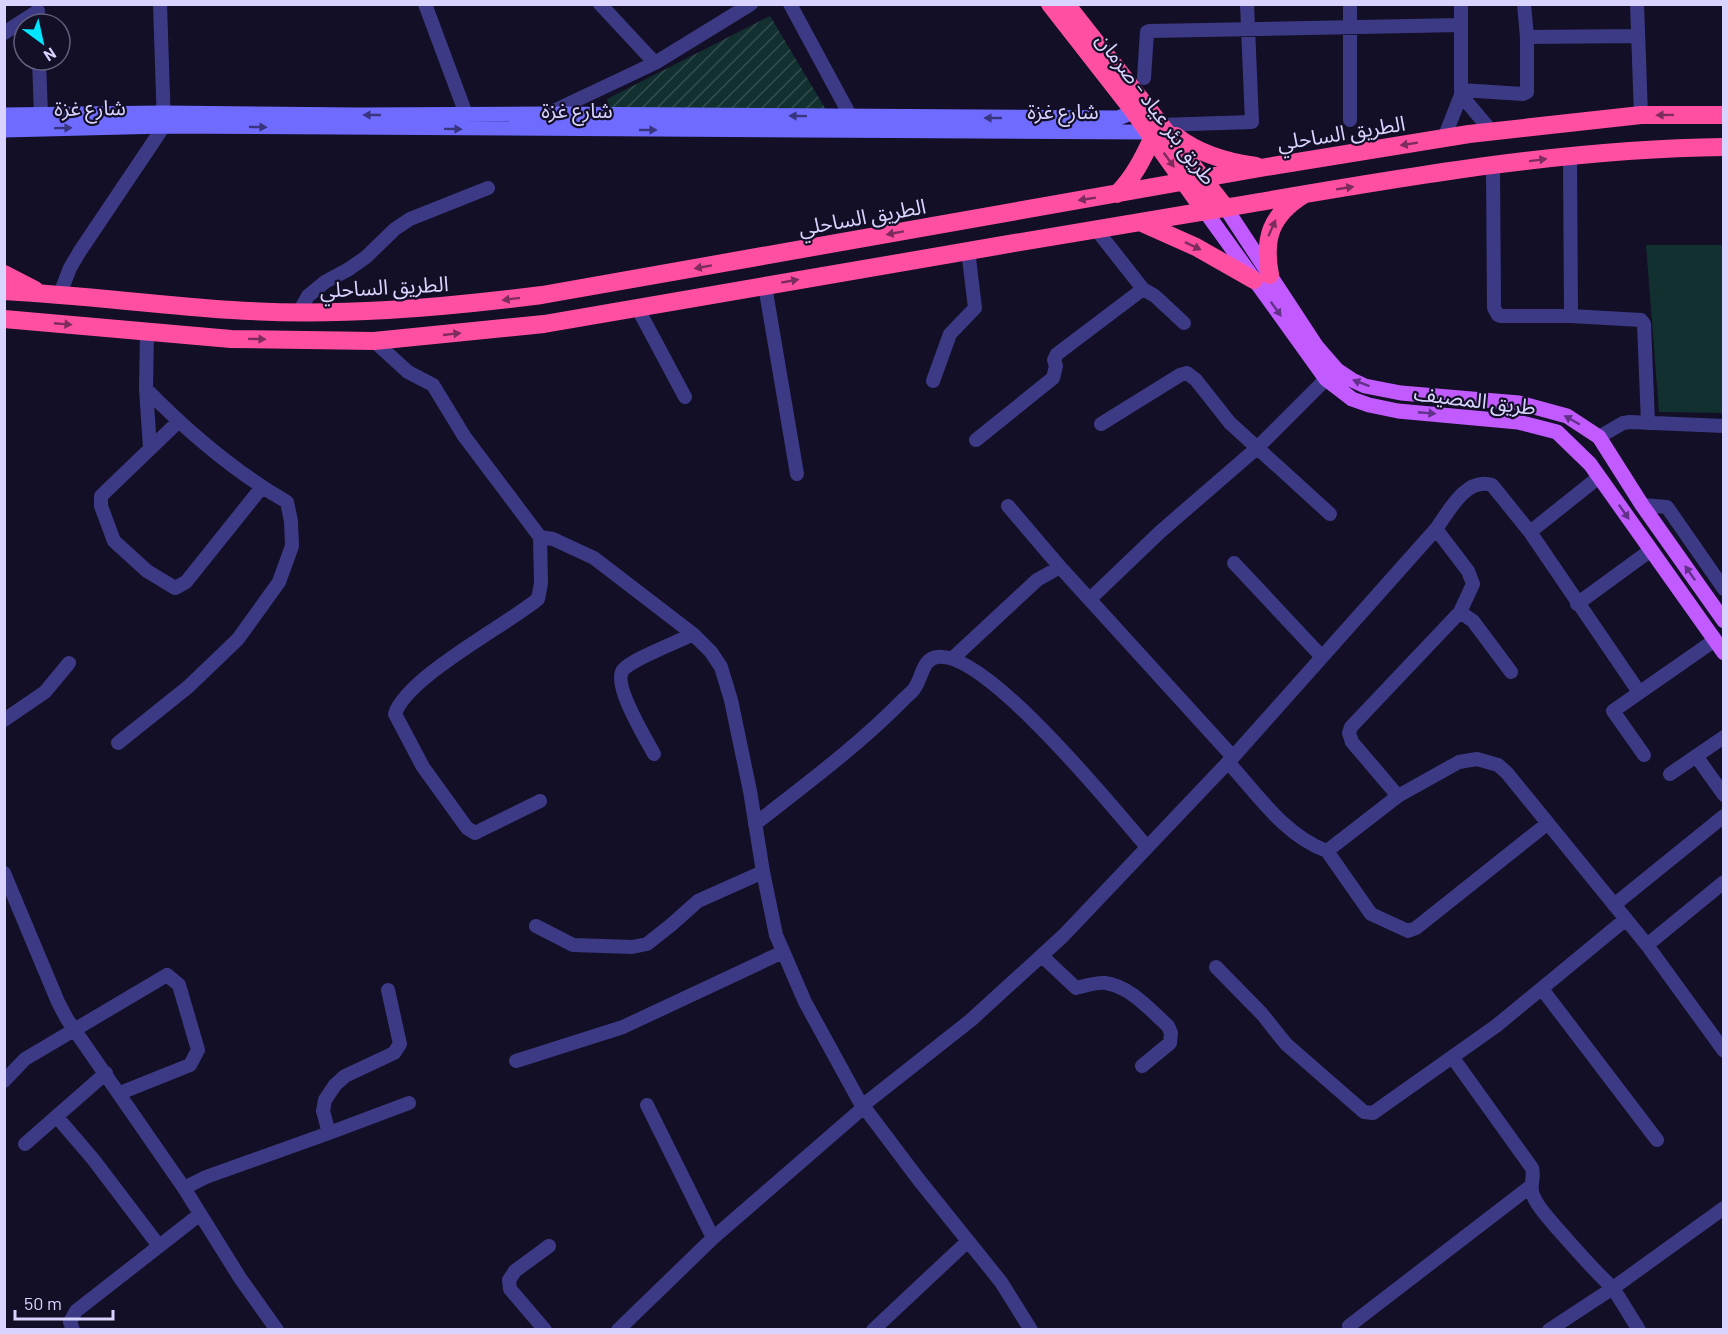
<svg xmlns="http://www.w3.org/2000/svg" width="1728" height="1334" viewBox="0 0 1728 1334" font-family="Barlow,'Noto Sans Arabic',sans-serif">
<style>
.garden{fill:url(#garden-furrows)}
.pitch{fill:#12302f}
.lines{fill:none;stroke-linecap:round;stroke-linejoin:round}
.street{stroke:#3d3a85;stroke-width:14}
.secondary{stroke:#6f6bff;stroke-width:15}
.primary{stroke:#c25bff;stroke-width:15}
.highway{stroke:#ff4fa3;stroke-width:18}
.oneway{fill:#38347d}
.oneway2{fill:#7d2c5e}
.oneway3{fill:#623188}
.labels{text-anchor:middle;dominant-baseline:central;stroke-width:4.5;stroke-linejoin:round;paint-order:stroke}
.street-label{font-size:21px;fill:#d9d4ff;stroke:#130f26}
</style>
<defs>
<pattern id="garden-furrows" width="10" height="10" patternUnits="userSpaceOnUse" patternTransform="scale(1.5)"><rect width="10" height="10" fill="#12302f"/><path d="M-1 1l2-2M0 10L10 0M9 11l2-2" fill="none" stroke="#344d4e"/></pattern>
</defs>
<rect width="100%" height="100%" fill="#130f26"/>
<path class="garden" d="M770 16 828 113 610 111 607 99Z"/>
<path class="pitch" d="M1646 245H1723V413L1659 412Z"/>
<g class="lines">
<path class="street" d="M425 4 466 114
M600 4 655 63
M790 4 851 117
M1350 4V120
M1637 4 1641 115
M4 33 38 11
M1527 37 1637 36
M39 60 41 115
M1144 78 1147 32 1149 31 1461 25
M1461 90 1523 94 1527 92V37L1524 4
M1461 95 1492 132
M545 115 655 63 751 4
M1160 125 1252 122 1247 4
M1444 138 1461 95V4
M1570 156 1571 316
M1493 166 1494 308 1498 315 1501 316H1571L1641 320 1644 324 1648 423
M1095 228 1143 289 1155 296 1184 323
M765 286 797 474
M60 294 70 268 80 251 164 126 160 4
M638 309 685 397
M299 312 308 296 325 282 349 269 366 257 395 229 410 219 488 188
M147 332 146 389 150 448
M374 341 408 372 433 385 464 436 540 537 553 539 594 558 693 634 711 652 721 667 731 700 750 791 763 872 776 935 805 1002 862 1106
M933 381 950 334 975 308 968 250
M178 422 101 496V506L114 541 147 571 175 588 186 582 262 487
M1101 424 1180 375 1187 373 1196 380 1230 423 1330 514
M1599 437 1623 423 1630 422 1724 426
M976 440 1053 378 1056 366 1054 360 1057 354 1143 289
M1642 505 1667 507 1724 589
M1008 506 1060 567
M1530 532 1599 477
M1234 563 1322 657
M1090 599 1160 532 1257 448 1326 379
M1577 604 1651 550
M1460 612 1473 621 1511 672
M952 659 1037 580 1060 567 1233 757
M4 720 45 692 69 663
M118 743 188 687 238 639 279 582 292 546 291 521 287 502C235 472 188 432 146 389
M654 754C646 739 612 684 623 670 632 659 678 642 693 634
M1644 755 1613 711 1715 640
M1696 756 1724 795
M1228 762C1257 794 1285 836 1327 851L1398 796 1459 762 1477 759 1498 765 1507 773 1647 945 1724 1051
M1670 774 1724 737
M1398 796 1352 742 1349 733 1351 727 1460 612 1473 584 1468 571 1436 529
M540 801 475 833 467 828 423 767 395 714C407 677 505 626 538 599L541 583 540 537
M755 824C806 784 859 745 905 698 908 695 912 692 914 689 922 679 922 659 937 657 986 650 1114 809 1147 847
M1327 851 1371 914 1408 931 1416 928 1548 823
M4 873 58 1002 67 1019 184 1188 240 1278 277 1330
M1614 905 1724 816
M536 926 573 945 632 947 647 944 671 925 698 901 763 872
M1647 945 1724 882
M1042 956 1076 988C1085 986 1096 982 1105 983 1130 986 1150 1010 1168 1026L1171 1033 1170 1043 1142 1066
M1216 967 1262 1014 1286 1044 1364 1112 1373 1113 1496 1026 1626 919
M1542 989 1657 1140
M1453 1058 1532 1168C1535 1177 1529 1186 1533 1195 1537 1207 1548 1217 1555 1226 1574 1247 1592 1269 1613 1288L1549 1330
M516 1061 623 1027 783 952
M4 1081 25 1059 167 975 179 985 198 1050 190 1065 120 1093
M647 1105 713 1238
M864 1107 919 1180 1001 1282 1031 1330
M57 1117 93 1159 159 1246
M329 1133 409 1103
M25 1144 106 1073
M184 1188 206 1177 329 1133 323 1111 325 1100 335 1085 345 1076 394 1053 400 1044 388 990
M1349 1326 1531 1186
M73 1330 70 1322 76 1311 199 1215
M545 1330 510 1289 509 1280 515 1271 549 1246
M618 1330 713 1238 864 1107 862 1106 971 1020 1063 936 1233 757 1436 529C1449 511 1466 477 1492 485L1530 532 1639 692
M873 1330 968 1241
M1639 1330 1613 1288 1724 1208"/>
<path class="secondary" d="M4 115 163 113 358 115 545 114 1118 118 1126 115 1132 109
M4 130 164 126 1149 132"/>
<path class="primary" d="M1225 207 1317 347 1337 370 1352 380 1365 386 1401 393 1519 403 1567 416 1599 437 1642 505 1724 621
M1205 211 1326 379 1352 399 1369 405 1398 411 1518 422 1557 432 1590 464 1724 653"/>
<path class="highway" d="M1050 4 1132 109 1205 211
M1066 4 1225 207
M1176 136C1199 154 1227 162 1256 166
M1117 194C1134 177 1143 158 1153 137
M1140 222 1196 247 1254 280
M4 274 35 290
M1270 275C1263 238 1271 215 1303 195
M4 291C81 295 156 305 232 310 335 317 440 308 542 295L1266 167 1469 134 1641 115H1724
M4 319 231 339 374 341 544 324C773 286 1001 244 1230 207 1393 179 1558 149 1724 147"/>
</g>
<defs><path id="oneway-solid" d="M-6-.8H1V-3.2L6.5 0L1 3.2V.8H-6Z" transform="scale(1.5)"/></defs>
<g class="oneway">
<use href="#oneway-solid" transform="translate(372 115) rotate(180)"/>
<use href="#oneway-solid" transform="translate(798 116) rotate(-179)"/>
<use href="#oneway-solid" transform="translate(993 118) rotate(-180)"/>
<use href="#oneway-solid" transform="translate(258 127) rotate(1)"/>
<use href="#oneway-solid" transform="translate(63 128) rotate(-1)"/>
<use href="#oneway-solid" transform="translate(453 129) rotate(1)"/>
<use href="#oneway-solid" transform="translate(648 130)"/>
</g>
<g class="oneway2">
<use href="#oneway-solid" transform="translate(1665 115) rotate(179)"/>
<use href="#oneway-solid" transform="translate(1409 144) rotate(171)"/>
<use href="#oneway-solid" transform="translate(1169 160) rotate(54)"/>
<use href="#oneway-solid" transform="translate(1538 160) rotate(-7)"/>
<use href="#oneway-solid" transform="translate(1345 188) rotate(-9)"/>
<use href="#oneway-solid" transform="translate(1087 199) rotate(171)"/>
<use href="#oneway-solid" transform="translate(1272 228) rotate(-66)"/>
<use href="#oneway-solid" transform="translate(895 233) rotate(170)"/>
<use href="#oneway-solid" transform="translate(1193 246) rotate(26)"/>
<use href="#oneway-solid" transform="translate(703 267) rotate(170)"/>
<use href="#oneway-solid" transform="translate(790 281) rotate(-10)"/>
<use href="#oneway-solid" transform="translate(511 299) rotate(173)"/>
<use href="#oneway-solid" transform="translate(63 324) rotate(5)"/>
<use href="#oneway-solid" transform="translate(452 334) rotate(-6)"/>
<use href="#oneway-solid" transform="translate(257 339) rotate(1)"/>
</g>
<g class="oneway3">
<use href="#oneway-solid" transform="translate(1276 309) rotate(54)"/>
<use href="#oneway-solid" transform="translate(1361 383) rotate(-159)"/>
<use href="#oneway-solid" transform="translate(1427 413) rotate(5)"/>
<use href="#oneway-solid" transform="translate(1572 420) rotate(-150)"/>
<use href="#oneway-solid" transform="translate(1624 512) rotate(55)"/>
<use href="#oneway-solid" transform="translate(1690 573) rotate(-125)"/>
</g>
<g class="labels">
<g class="street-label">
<text transform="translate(90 107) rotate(-1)">شارع غزة</text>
<text transform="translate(1157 108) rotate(53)">طريق بئر عياد - صرمان</text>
<text x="577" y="109">شارع غزة</text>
<text x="1063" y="110">شارع غزة</text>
<text transform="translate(1341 132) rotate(-9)">الطريق الساحلي</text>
<text transform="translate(862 216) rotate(-10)">الطريق الساحلي</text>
<text transform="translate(384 286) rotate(-3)">الطريق الساحلي</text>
<text transform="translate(1475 399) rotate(7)">طريق المصيف</text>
</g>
</g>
<rect width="1728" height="1334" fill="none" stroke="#d9d4ff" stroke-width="12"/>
<g transform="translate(42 42) rotate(147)"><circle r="28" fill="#130f26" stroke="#625e7d" stroke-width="1.5"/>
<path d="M0-4.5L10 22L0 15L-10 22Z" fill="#00e5ff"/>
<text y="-9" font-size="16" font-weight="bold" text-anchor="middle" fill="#d9d4ff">N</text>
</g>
<path d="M15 1310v9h98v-9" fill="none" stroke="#d9d4ff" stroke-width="3"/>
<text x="24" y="1310" font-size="18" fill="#d9d4ff" stroke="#130f26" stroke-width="4.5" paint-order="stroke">50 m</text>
</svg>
